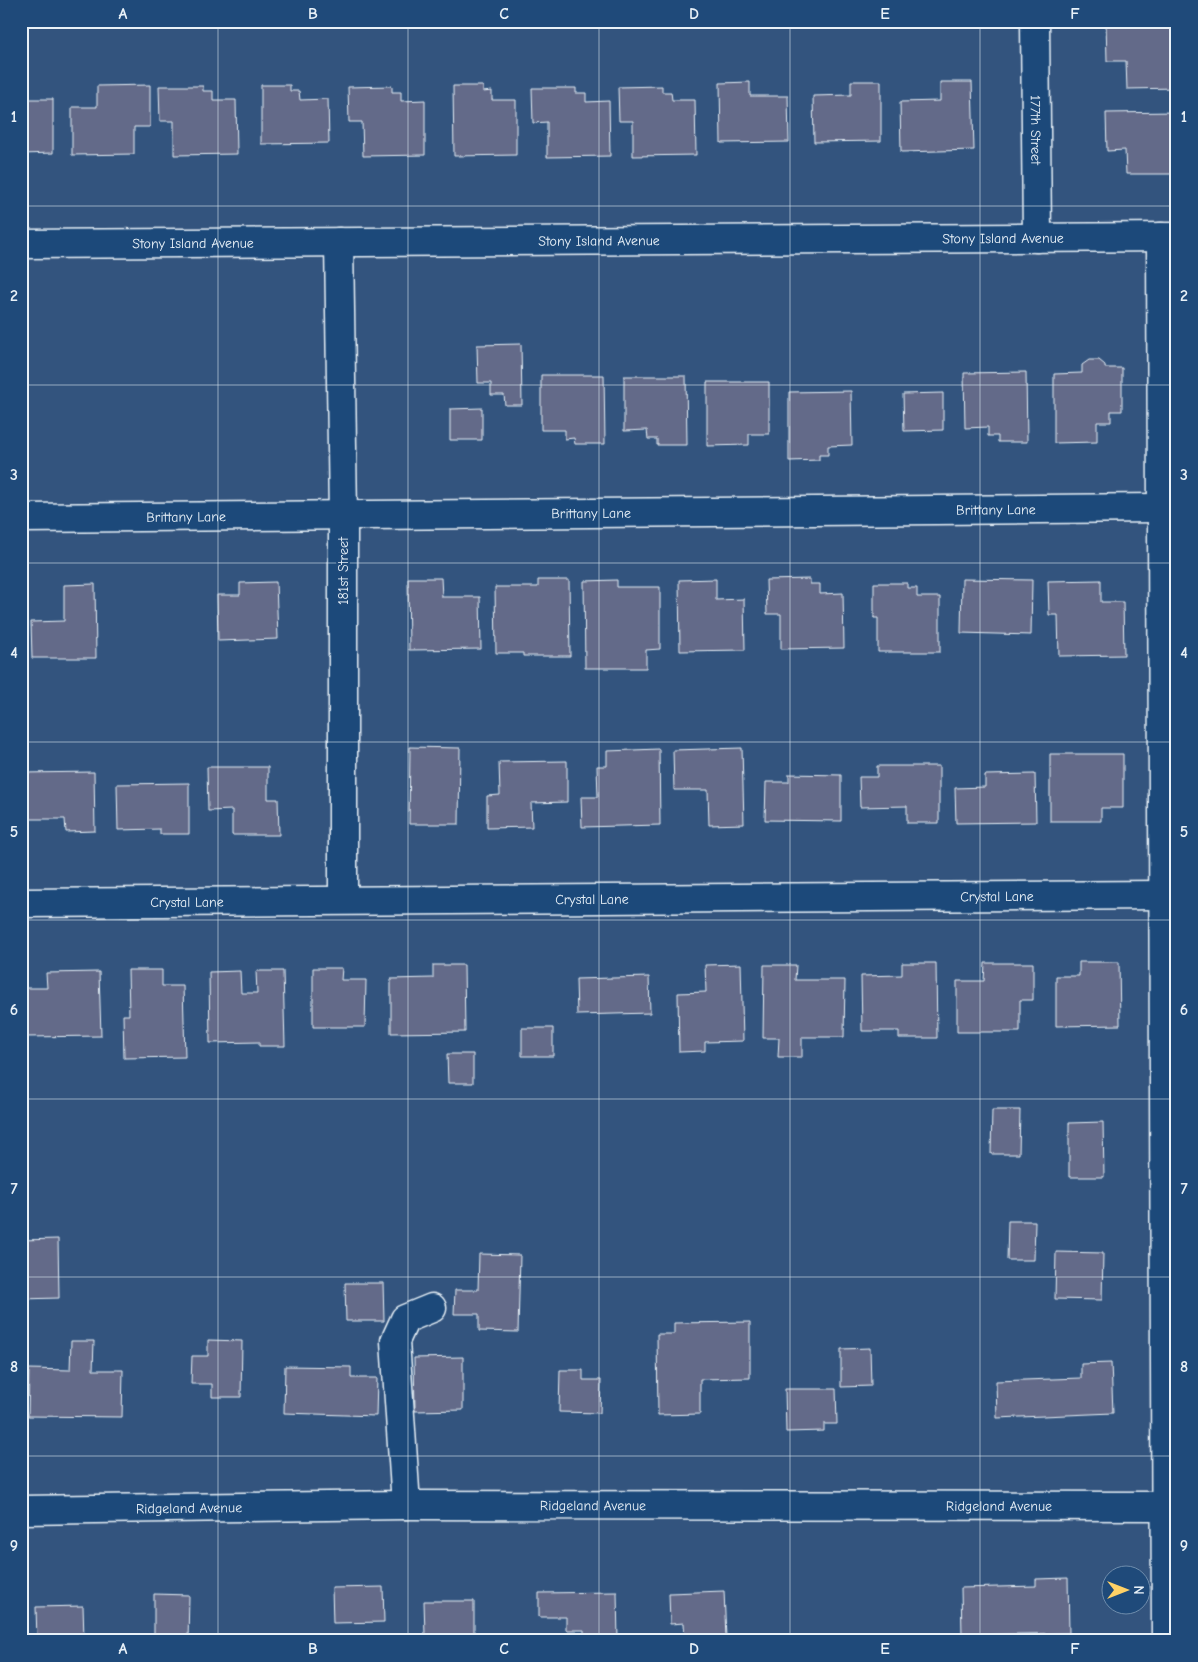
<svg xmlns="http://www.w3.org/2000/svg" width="1198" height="1662" viewBox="0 0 1198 1662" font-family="'Comic Neue',sans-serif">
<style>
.building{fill:#636a89;stroke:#e8f1f8}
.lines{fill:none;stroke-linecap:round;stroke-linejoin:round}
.minor-casing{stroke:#e8f1f8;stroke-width:31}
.minor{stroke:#1f4a7a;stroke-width:28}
.grid{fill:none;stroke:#e8f1f8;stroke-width:1;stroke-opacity:0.55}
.labels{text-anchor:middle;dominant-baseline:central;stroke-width:4;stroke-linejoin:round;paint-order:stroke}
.street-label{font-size:14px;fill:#e8f1f8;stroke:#1f4a7a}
.neatline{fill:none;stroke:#e8f1f8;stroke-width:2}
.grid-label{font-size:16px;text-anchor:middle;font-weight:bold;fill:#e8f1f8}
</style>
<rect width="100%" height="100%" fill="#33547e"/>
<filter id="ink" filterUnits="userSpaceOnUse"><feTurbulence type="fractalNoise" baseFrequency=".02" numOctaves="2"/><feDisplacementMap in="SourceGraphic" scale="10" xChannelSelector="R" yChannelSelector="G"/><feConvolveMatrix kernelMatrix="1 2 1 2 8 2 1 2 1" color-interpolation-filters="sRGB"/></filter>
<g filter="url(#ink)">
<path class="building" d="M1106 21H1177V88L1127 89 1126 61H1107Z
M851 81H881V141L814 142 813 96 851 95Z
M750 82V96H788L789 142 721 143 720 83Z
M940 82H972L974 150 901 152 900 102 940 101Z
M150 85V127H134V154L72 155V107H97V86Z
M261 85H290V91H299L300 100 328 99 329 143 261 144Z
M159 86H203V91H213V100H236L237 154 174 155V121H160Z
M392 86V92H401V101L425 100V155L363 156 362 122H349L348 87Z
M453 86H483V92L492 91V100H516V155L454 156Z
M662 86V92H671L672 100H695L696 155 633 156V121H619L618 87Z
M532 88H576V93H586V102L609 101 610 156 547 157V122L533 123Z
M21 90H29V99H53V153L21 154Z
M1176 112 1177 174H1126L1125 150 1107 151 1106 113Z
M521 344 522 405H505L504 395H491V383H478L477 345Z
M1089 360H1099L1105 365V368H1122V411H1111V422H1097V442L1054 443V374L1082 373V365Z
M1026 372 1027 442H998V436H988V427L965 428 964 373Z
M21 374H25L24 415H21Z
M541 375H604L605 444H575L574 438 565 439V430H541Z
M624 376H686L687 445H657V439H648L647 430 624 431Z
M707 382H769V434H749V445L707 446Z
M851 391 852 445 828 446V455H819V460L789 461V392Z
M943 393V430L904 431 903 394Z
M482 408V440H450V409Z
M408 578H441L442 597H480L481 649 409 650Z
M716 579V600L744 599 745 650 680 651 679 580Z
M810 579V584H820V594L843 593 844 648 781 649V614H767L766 580Z
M962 579 1032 580 1031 635 961 633Z
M538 580H569L570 656H523V653H496L495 587H538Z
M617 580V587H660V649L646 650V668H585L584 581Z
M1101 580V602H1123L1124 655 1059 656 1058 615H1049L1048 581Z
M276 582 278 639 218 641 217 595H240V583Z
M874 583H907V588H917V597H940V652H878V618H874Z
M95 584 96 658H32L31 622 64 621V585Z
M410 747 460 748 459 824H409Z
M742 748 744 824 709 825 708 790H674L673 750Z
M659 749 660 825 582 827 581 797H598L597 766H607V751Z
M1050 754H1123V808H1101V821H1050Z
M567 761V802L531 803 532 827 487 828V796L500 795 499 762Z
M877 766H939V823H907V806L860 807 859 777H877Z
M207 767H268V799H278L279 835H232V810L208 811Z
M94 772 95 831 66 832 65 819H24L23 773Z
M789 774 841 775V821L765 820 766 782H789Z
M1035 774 1036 822 956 823 955 788 985 787V775Z
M189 783V834H160V829L118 830 117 784Z
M1079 962H1119L1120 1025 1056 1026V976H1079Z
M902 963H936L937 1038H899V1031H862L861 976 902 975Z
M985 963H1033V1000H1020V1032H957V981H984Z
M741 964 743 1041 705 1042V1051L679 1052 678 993 706 992 705 965Z
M433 965H464L465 1032 391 1033V979L433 978Z
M764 965H796L795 980H845L844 1037H802V1057H778L779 1038H763Z
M313 968H342L341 980H366L365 1027H313Z
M128 970H162V986H183L185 1057 124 1058 123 1015H129Z
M240 971 241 993H257L256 971H283L285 1046H259V1042L210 1043 209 972Z
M99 972 101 1036 25 1037 24 988H47L46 973Z
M649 977 650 1013 577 1015 576 979Z
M522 1028H553V1056H522Z
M447 1054H473V1083H448Z
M992 1110H1020L1019 1154H991Z
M1103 1122 1104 1177H1069V1123Z
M1008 1221H1035L1034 1260H1007Z
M58 1239 59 1298 21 1299V1240Z
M1056 1252 1103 1253 1102 1300 1055 1299Z
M479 1254 520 1255 518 1332 479 1331V1314H454L455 1290H478Z
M345 1283H383L384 1321H346Z
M750 1322V1378L700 1379V1414L658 1415 657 1334H674V1323Z
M208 1340 242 1341 241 1397H212V1384H191L192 1356H208Z
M71 1341H94L93 1370H123L122 1417 28 1416 29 1369 70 1370Z
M870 1348 871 1386 841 1387V1349Z
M463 1357V1410L415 1411 414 1358Z
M1111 1363 1113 1413 997 1418 996 1381 1081 1378V1364Z
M285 1366 351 1367V1378H377L376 1416 284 1413Z
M560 1370H583V1380H601L600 1413 559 1412Z
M785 1389H836L837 1424H824V1431L786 1432Z
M1068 1578 1069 1633 962 1635 961 1588 1036 1586V1579Z
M383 1587 384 1622 333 1623 332 1588Z
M724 1591 726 1638 685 1639 684 1623 670 1624 669 1593Z
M617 1592 618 1641H584V1630H566V1617H539V1593Z
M154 1594 189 1595 188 1641H154Z
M424 1601H474V1641H441V1635H425Z
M83 1606 84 1639 37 1640 36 1607Z"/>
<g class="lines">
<g class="minor-casing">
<g id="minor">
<path id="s1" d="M1035 21 1037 238"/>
<path d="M1161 237 1166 1641"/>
<path d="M339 242 343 516V900"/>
<path id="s2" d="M21 244 1177 237"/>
<path id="s3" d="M21 518 1161 508"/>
<path id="s4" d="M21 903 1163 895"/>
<path d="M406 1505 395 1341 405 1319 432 1308"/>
<path id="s5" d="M21 1510 406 1505 1166 1506"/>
</g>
</g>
<use href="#minor" class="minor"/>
</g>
</g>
<path class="grid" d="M218 21V1641M408 21V1641M599 21V1641M790 21V1641M980 21V1641M21 206H1177M21 385H1177M21 563H1177M21 742H1177M21 920H1177M21 1099H1177M21 1277H1177M21 1456H1177"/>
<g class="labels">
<g class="street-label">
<text stroke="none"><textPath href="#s1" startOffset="109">177th Street</textPath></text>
<text stroke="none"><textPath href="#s2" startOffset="982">Stony Island Avenue</textPath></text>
<text stroke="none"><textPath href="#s2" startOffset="578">Stony Island Avenue</textPath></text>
<text stroke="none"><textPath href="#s2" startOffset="172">Stony Island Avenue</textPath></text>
<text stroke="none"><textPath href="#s3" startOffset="975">Brittany Lane</textPath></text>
<text stroke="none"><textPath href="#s3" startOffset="570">Brittany Lane</textPath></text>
<text stroke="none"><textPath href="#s3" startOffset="165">Brittany Lane</textPath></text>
<text transform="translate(343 571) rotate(-90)">181st Street</text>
<text stroke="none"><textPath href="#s4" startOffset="976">Crystal Lane</textPath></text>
<text stroke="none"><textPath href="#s4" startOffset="571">Crystal Lane</textPath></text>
<text stroke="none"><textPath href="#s4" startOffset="166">Crystal Lane</textPath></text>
<text stroke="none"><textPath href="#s5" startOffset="572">Ridgeland Avenue</textPath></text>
<text stroke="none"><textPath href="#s5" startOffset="978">Ridgeland Avenue</textPath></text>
<text stroke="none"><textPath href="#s5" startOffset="168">Ridgeland Avenue</textPath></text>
</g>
</g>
<rect width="1198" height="1662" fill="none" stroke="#1f4a7a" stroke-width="55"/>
<g transform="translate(1126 1590) rotate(90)"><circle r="24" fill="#1f4a7a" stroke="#6f8dac"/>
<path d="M0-4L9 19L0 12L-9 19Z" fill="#ffd166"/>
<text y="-8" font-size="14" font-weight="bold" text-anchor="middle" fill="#e8f1f8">N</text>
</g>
<rect x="28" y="28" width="1142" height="1606" class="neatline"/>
<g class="grid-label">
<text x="123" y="19">A</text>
<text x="313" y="19">B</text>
<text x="504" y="19">C</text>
<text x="694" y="19">D</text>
<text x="885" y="19">E</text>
<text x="1075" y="19">F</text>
<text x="14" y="122">1</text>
<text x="1184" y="122">1</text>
<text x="14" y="301">2</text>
<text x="1184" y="301">2</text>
<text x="14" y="480">3</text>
<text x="1184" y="480">3</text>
<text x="14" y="658">4</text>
<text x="1184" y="658">4</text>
<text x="14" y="837">5</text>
<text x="1184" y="837">5</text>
<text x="14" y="1015">6</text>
<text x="1184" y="1015">6</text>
<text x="14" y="1194">7</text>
<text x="1184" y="1194">7</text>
<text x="14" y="1372">8</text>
<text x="1184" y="1372">8</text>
<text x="14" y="1551">9</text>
<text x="1184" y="1551">9</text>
<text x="123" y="1654">A</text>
<text x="313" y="1654">B</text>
<text x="504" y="1654">C</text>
<text x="694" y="1654">D</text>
<text x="885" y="1654">E</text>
<text x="1075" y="1654">F</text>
</g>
</svg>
